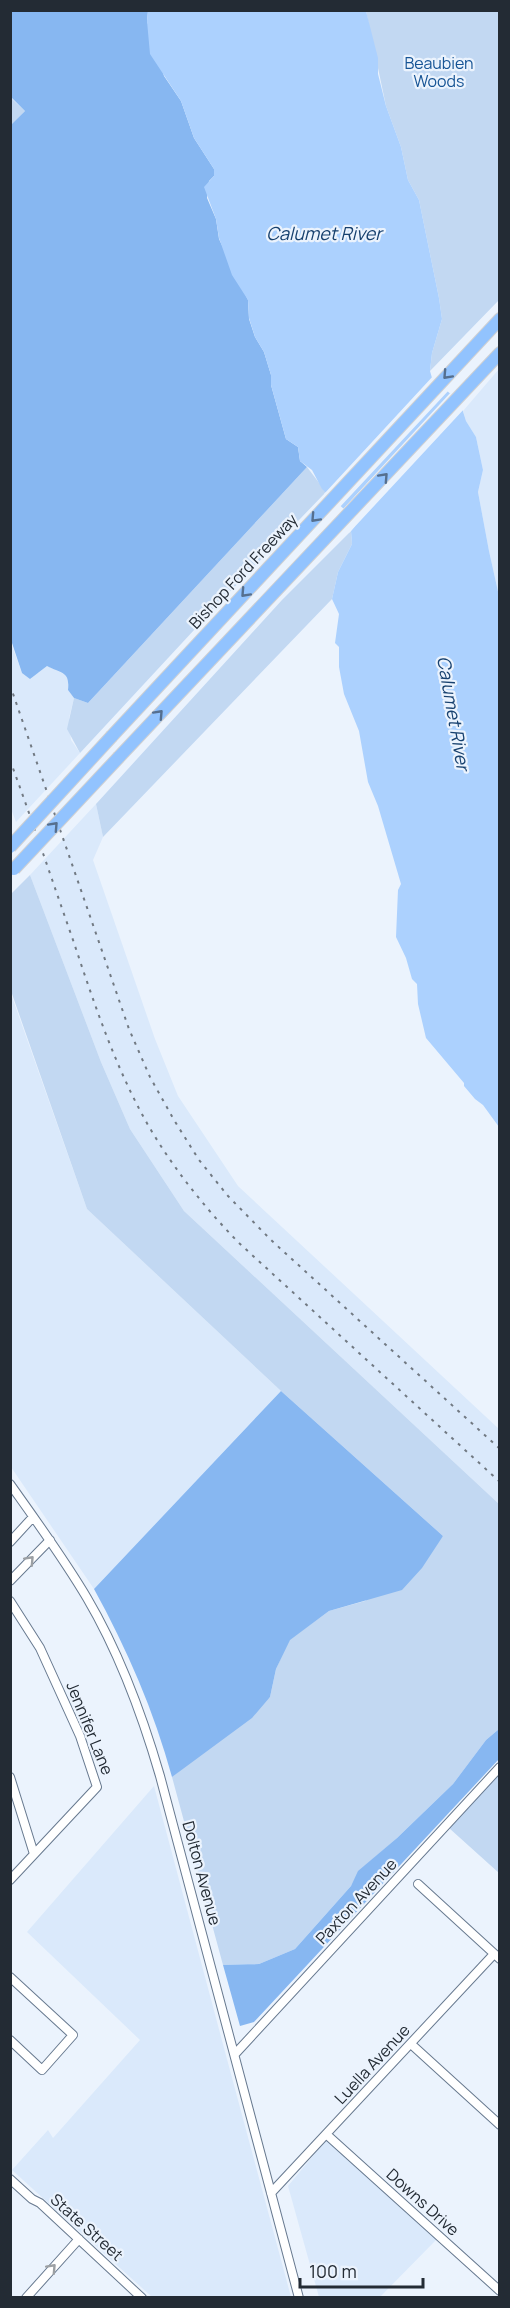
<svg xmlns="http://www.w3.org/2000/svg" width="510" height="2308" viewBox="0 0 510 2308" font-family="Manrope,sans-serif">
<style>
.built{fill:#dae9fb}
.green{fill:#c2d8f2}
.forest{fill:#87b7f1}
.water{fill:#acd1fe}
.pier{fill:#ebf3fd}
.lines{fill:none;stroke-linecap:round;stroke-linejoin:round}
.minor-casing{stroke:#67798f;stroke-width:10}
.highway-casing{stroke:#cfd0d2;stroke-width:14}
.minor{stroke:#fff;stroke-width:8}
.highway{stroke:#92c3fe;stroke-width:12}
.rail{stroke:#717982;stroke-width:2;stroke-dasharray:3 6;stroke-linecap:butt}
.highway-bridge-casing{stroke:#cfd0d2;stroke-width:14;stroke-linecap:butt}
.highway-bridge{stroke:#92c3fe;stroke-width:12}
.oneway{stroke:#556f8f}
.oneway2{stroke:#9ca0a4}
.labels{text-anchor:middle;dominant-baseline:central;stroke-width:4.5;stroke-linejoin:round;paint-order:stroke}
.park-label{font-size:16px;fill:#165495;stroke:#ebf3fd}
.street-label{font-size:16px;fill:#232b34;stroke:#ebf3fd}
.water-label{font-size:18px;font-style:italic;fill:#17416f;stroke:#ebf3fd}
</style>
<rect width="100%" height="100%" fill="#ebf3fd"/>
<path class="built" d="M499 369V596L489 551 478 492 483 470 476 437 466 421 463 411Z
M10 640 22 673H38L47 666 65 673 69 680 68 690 74 698 69 718 71 740 80 753 16 822 10 806Z
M96 804 103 837 93 860 155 1039 178 1096 238 1186 499 1429V1504L184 1211 130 1129 101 1062 30 875Z
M10 991 87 1209 281 1391 94 1589 11 1467Z
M154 1786 224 2048 291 2297H152L12 2170 48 2130 53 2138 140 2040 27 1932Z
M327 2139 437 2239 380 2297H319L288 2186Z"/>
<path class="green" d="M366 11H499V300L430 371 432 353 442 319 439 298 419 200 408 180 401 147 386 106Z
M10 97 25 111 11 126H10Z
M307 467 326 492 220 602 80 753 67 729 74 698 88 703Z
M351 531 352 544 338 572 332 599 103 837 96 804 282 600Z
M30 875 101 1062 130 1129 184 1211 499 1504V1729L486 1740 453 1784 397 1838 359 1871 351 1886 295 1949 259 1964 223 1965 172 1777 270 1697 276 1669 289 1640 329 1611 365 1601 443 1536 281 1391 87 1209 11 991 10 895Z
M499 1773V1873L449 1828Z"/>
<path class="forest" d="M11 11H148L147 21 164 76 181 101 194 138 214 169V176L209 181 207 198 216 219 219 239 248 300 249 319 255 337 264 352 271 375V385L286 439 298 447 300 461 307 467 88 703 74 698 68 690C70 671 62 674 47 666L30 679 22 673 11 640 10 126 25 111 11 97Z
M281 1391 443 1536 422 1568 402 1590 329 1611 290 1640 276 1669 270 1697 252 1718 172 1777C154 1711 127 1649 94 1589Z
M499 1729V1759L254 2022 240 2026 223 1965 259 1964 295 1949 351 1886 358 1871 397 1838 453 1784 486 1740Z"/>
<path class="water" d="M148 10 366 11 378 58V74L386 106 401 147 408 180 419 200 439 298 442 319 432 353 430 371 432 378 460 402 466 421 476 437 483 470 478 492 489 551 499 596V1127L483 1105 475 1099 464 1086V1083L426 1038 418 1004 417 984 412 979 406 958 396 937 398 890 401 884 378 806 368 782 359 731 344 694 339 667V647L335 643 339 614 332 599 338 572 352 544 351 531 355 526 345 510 322 489 312 470 300 461 298 447 286 439 271 385V375L264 352 255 337 249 318 248 300 232 275 219 238 216 219 204 187 214 176V169L194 138 181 101 150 54 147 21Z"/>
<path class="pier" d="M434 375 450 389 339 508 324 494Z
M452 391 459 395 465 408 349 533 351 523 342 510Z"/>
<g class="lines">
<g class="minor-casing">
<path id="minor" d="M10 1484C37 1522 64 1559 87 1598 120 1654 142 1714 160 1776L299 2298
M10 1542 33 1517
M10 1581 50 1540
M10 1601 40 1648 80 1736 97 1787 10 1880
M10 1777 34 1854
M418 1884 500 1959
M10 1977 73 2035 42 2070 10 2040
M411 2044 500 2125
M235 2054 500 1767
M326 2134 500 2291
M10 2179 32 2199 40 2203 142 2298
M271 2193 494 1954
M26 2298 79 2239"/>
</g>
<g class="highway-casing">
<path id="highway" d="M112 736 500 319
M119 757 500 353"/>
</g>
<use href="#minor" class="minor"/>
<use href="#highway" class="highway"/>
<path class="rail" d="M10 685 129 1029 150 1077 174 1120 199 1160 228 1196 271 1240 500 1449
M10 760C32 820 52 880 73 940 94 1003 115 1067 148 1125 173 1168 204 1207 239 1243L500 1482"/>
<g class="highway-bridge-casing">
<path id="highway-bridge" d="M10 847 112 736
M14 869 119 757"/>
</g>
<use href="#highway-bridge" class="highway-bridge"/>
</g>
<defs><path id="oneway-chevron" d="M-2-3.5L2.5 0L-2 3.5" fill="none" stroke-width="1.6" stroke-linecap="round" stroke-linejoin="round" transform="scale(1.5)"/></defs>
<g class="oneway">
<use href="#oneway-chevron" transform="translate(447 375) rotate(133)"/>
<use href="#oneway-chevron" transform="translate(384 477) rotate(-47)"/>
<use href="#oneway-chevron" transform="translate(315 518) rotate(133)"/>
<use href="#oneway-chevron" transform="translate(245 593) rotate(133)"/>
<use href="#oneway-chevron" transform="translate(159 714) rotate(-47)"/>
<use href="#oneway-chevron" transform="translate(54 826) rotate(-47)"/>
</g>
<g class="oneway2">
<use href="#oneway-chevron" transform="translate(30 1560) rotate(-47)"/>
<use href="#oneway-chevron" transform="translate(52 2268) rotate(-47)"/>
</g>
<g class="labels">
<g class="park-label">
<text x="439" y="63">Beaubien<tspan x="439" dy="18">Woods</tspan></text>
</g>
<g class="street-label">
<text transform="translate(243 571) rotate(-47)">Bishop Ford Freeway</text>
<text transform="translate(90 1728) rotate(68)">Jennifer Lane</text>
<text transform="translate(202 1873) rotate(75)">Dolton Avenue</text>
<text transform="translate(356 1901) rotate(-47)">Paxton Avenue</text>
<text transform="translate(372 2064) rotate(-47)">Luella Avenue</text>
<text transform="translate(423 2202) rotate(42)">Downs Drive</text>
<text transform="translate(87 2227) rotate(42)">State Street</text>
</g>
<g class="water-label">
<text x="324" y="233">Calumet River</text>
<text transform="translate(454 713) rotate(80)">Calumet River</text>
</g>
</g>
<rect width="510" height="2308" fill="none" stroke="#232b34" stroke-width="24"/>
<path d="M300 2278v9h123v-9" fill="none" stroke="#232b34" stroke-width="3"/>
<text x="309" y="2278" font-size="18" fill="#232b34" stroke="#ebf3fd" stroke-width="4.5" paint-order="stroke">100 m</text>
</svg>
